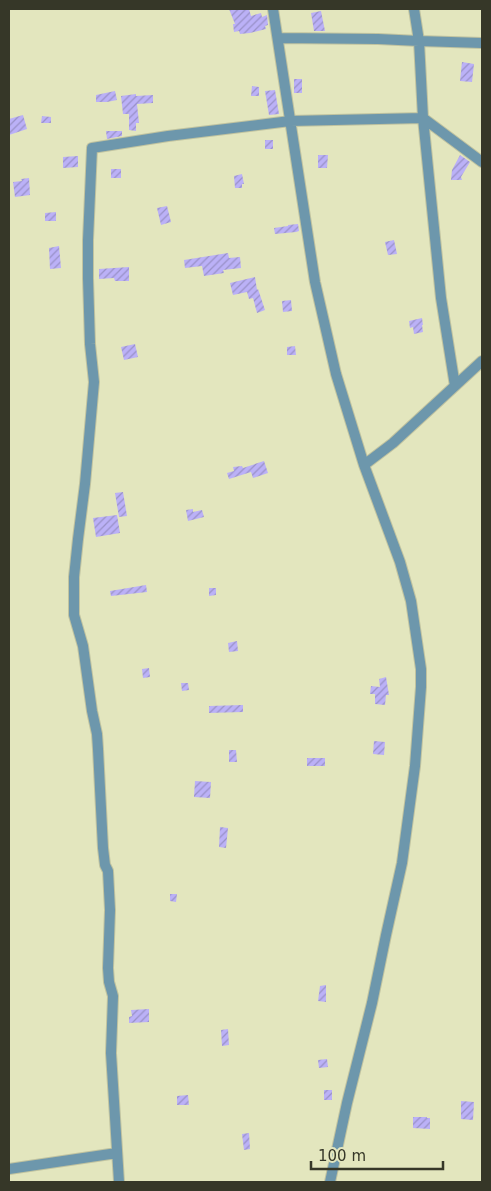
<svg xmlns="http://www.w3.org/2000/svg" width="491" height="1191" viewBox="0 0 491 1191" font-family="'DejaVu Sans',sans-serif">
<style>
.building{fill:url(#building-hatch)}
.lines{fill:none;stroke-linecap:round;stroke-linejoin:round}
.street-casing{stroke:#c0c3a0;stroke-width:12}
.street{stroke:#6d97ac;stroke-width:10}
</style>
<defs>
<pattern id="building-hatch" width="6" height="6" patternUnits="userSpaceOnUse" patternTransform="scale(1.25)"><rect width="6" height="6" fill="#bbb1f7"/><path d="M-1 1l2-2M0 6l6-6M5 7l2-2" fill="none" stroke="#9991c8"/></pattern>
</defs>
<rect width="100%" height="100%" fill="#e3e6be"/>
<path class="building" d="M229 9H249L251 16 261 13 262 17 267 15 268 25 265 26 266 29 250 33 240 34 239 31 234 32 233 24H235Z
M321 11 325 31H314L311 13Z
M462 62 474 64 472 82 460 81Z
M294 79H302V93H294Z
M252 86 259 87V96H251Z
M275 90 279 114 269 115 265 91Z
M115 91 117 100 107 102H96V95Z
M136 94V96L153 95V103L137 104 139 123H136V131L129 130V114H123L121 96Z
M23 115 27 129 9 135V119Z
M42 116 51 117V123H41Z
M106 131H122V136L107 139Z
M265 140H273V149H265Z
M318 155H328L327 168H318Z
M460 155 470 162 461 177 462 180H451L452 170Z
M78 156V167L63 168V157Z
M111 169H121V178H111Z
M242 174 244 184H242V188H235L234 176Z
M29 178 30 195 15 197 13 182 22 181 21 179Z
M167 206 171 222 161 225 157 208Z
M56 212V221H45V213Z
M298 224 299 231 296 232 275 234 274 228 288 226V225Z
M394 240 397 254 388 255 385 242Z
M59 246 61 268 50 269 49 248Z
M228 253 229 258 240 257 241 268 223 270 224 273 204 276 202 266 185 268 184 260Z
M129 267V281H115L114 278 99 279V269Z
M255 277 257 290 258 289 265 310 257 313 253 298 249 299 247 292 233 295 230 283Z
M291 300 292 311 283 312 282 301Z
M422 318 423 325H422L423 332 414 334 413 327 410 328 409 321Z
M135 344 138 357 124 360 121 347Z
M295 346 296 355H287V347Z
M264 461 268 473 253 478 251 472 229 479 227 473 234 471 233 467 242 466 243 468Z
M123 492 127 516 119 517 115 493Z
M193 509V512L202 510 204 517 188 521 186 510Z
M117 515 120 533 96 537 93 518Z
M146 585 147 592 111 596 110 591Z
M209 588H216V595L209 596Z
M237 641 238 651 229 652 228 643Z
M149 668 150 677 143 678 142 669Z
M386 677 389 695H386L385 705 375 704V694H370L371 686 380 687 379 679Z
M181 683H188L189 690 182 691Z
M243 705V712L209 713V706Z
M374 741 385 742 384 755 373 754Z
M229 750H236L237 762H229Z
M307 758H325V766H307Z
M195 781 211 782 210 798 194 797Z
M220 827 228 828 226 848 219 847Z
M170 894H177L176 902 170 901Z
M326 985V1002L318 1001 320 986Z
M149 1009V1022L129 1023V1017L132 1016 131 1010Z
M228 1029 229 1045 222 1046 221 1030Z
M327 1059 328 1067 319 1068 318 1060Z
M324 1090H332V1100H324Z
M188 1095 189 1105H177V1096Z
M461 1101 474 1102 473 1120 461 1119Z
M413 1117H427V1118H430V1129L413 1128Z
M249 1133 250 1149 244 1150 242 1134Z"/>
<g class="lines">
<g class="street-casing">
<path id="street" d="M273 9 315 282 336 374 364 465 400 562 411 601 421 669V687L415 766 402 863 386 935 372 1003 347 1103 330 1182
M414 9 419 41 423 118 441 298 455 386
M278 38 378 39 419 41 482 43
M364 465 393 443 482 361
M9 1169 117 1153
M119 1182 111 1053 113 996 109 982 108 968 110 910 108 871 105 865 103 848 98 749 97 734 92 711 83 646 74 615V577L78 539 85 484 94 382 90 344 88 278V240L92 148 168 136 290 121 423 118 482 162"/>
</g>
<use href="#street" class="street"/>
</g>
<rect width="491" height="1191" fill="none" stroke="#363728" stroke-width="20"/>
<path d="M311 1161v8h132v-8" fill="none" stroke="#363728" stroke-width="2.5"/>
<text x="318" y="1161" font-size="15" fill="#363728" stroke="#e3e6be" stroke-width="4" paint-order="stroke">100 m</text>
</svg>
